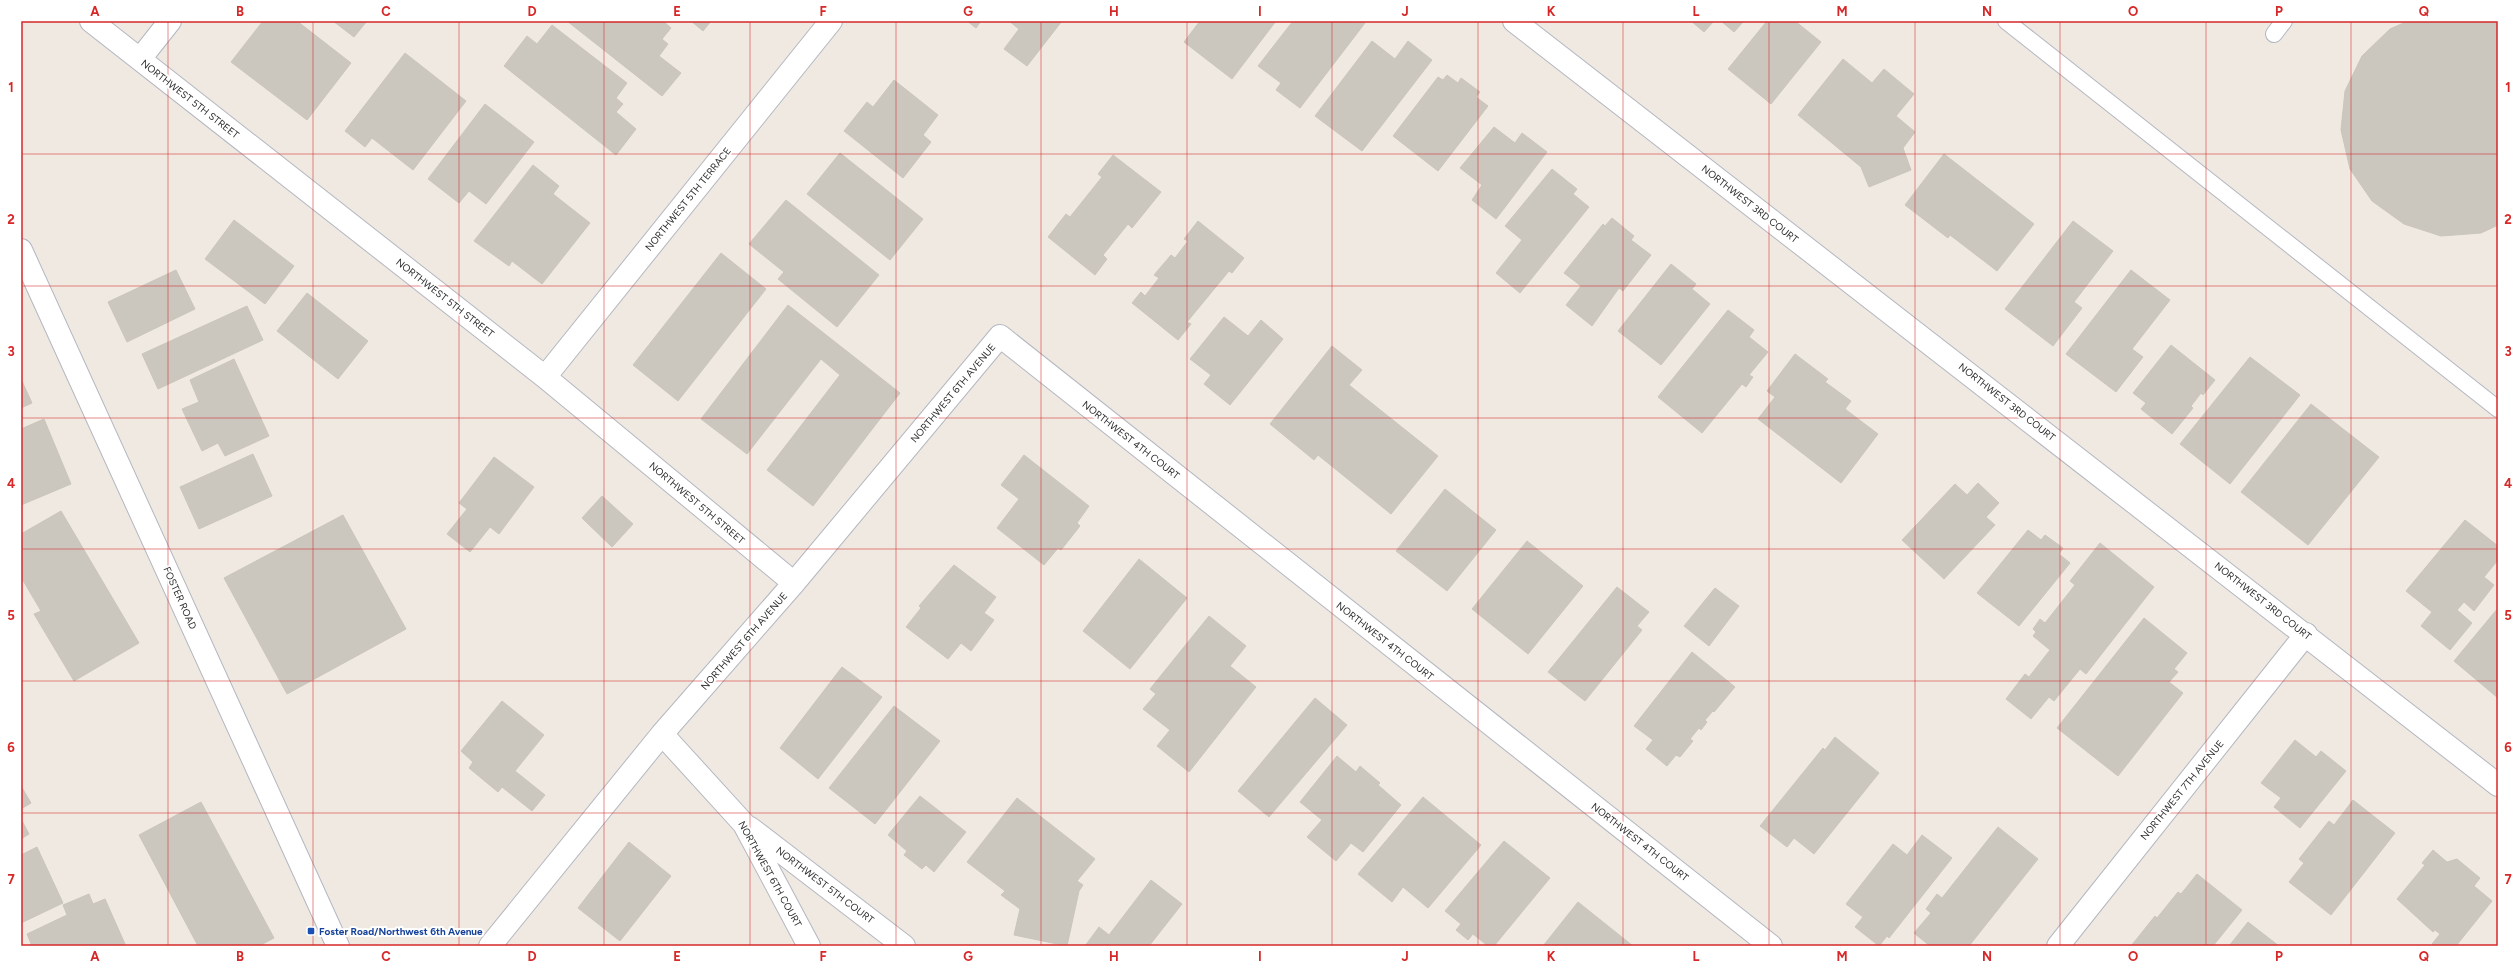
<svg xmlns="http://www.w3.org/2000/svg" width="2519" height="967" viewBox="0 0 2519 967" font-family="Figtree,sans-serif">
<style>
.building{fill:#cbc7bf;stroke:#cbc5ba}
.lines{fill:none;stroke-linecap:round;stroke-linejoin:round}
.lane-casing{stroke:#b4b7c1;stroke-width:18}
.street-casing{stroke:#b4b7c1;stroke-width:24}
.secondary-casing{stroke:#b4b7c1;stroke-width:24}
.lane{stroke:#fff;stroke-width:16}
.street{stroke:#fff;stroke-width:22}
.secondary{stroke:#fff;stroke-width:22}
.grid{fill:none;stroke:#d62828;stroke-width:1;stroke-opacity:0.55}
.transit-dot{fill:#1a4fb4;stroke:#fff;stroke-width:1.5}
.labels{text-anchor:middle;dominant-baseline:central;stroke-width:4;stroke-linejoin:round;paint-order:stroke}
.street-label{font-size:10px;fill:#2e2e2e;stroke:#fff}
.transit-label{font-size:10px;font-weight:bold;fill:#164399;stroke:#fff;text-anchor:start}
.neatline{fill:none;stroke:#d62828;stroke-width:1.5}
.grid-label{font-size:13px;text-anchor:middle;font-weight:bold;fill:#d62828}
</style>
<rect width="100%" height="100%" fill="#efe9e1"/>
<path class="building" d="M263 21H297L351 63 307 120 231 62Z
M333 21H367L354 37Z
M567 21H663L671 28 662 39 668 44 659 56 681 73 662 96Z
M691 21H711L703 31Z
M967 21H981L976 28Z
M1009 21H1062L1027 66 1004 49 1019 29Z
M1200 21H1276L1232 79 1184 42Z
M1293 21 1365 23 1300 108 1276 90 1281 83 1258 66Z
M1691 21H1714L1704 32Z
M1721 21H1744L1734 32Z
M1767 21H1795L1821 42 1771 104 1728 69Z
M2408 21H2498V225L2481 233 2441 236 2404 224 2372 201 2350 169 2341 130 2345 91 2362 56 2390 29Z
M552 25 627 83 616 98 623 104 616 112 636 129 616 155 504 66 527 36 537 44Z
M1372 41 1395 59 1408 41 1432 60 1362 151 1315 116Z
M405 53 466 101 413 170 372 138 365 147 345 131Z
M1843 59 1872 83 1884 69 1914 94 1896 116 1915 132 1903 148 1911 170 1869 187 1861 167 1798 115Z
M1447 75 1458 83 1461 78 1480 92 1476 97 1488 106 1438 171 1393 136 1438 77 1443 80Z
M894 80 938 115 923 135 931 142 903 178 844 131 867 102 873 107Z
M485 104 534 142 486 204 469 191 459 203 428 179Z
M1494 127 1515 143 1522 133 1547 152 1496 219 1472 200 1482 185 1460 168Z
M840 153 923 219 890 260 807 194Z
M1944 154 2034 224 1997 271 1950 235 1948 238 1905 205Z
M1113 155 1161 192 1132 228 1128 224 1103 255 1107 259 1095 275 1048 237 1066 214 1070 217 1102 177 1098 174Z
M533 165 559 186 553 194 590 223 542 284 512 261 509 266 474 241Z
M1552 169 1577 189 1573 194 1589 207 1520 293 1496 273 1522 240 1505 226Z
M786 200 879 275 837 327 778 279 784 272 749 244Z
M1612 218 1634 236 1631 240 1651 255 1623 291 1619 288 1592 326 1566 305 1581 286 1564 273 1603 224 1605 226Z
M234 220 294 266 265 304 205 259Z
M1198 221 1244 258 1232 273 1229 271 1187 322 1191 324 1178 340 1132 303 1141 292 1145 296 1159 278 1154 275 1171 255 1175 258 1188 241 1184 239Z
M2073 221 2113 251 2074 302 2082 308 2053 346 2005 309Z
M721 253 766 289 678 401 633 365Z
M1671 264 1696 284 1692 289 1710 304 1661 365 1618 331Z
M176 270 195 309 127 342 108 302Z
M2131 270 2170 300 2132 349 2143 357 2116 392 2066 354Z
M307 293 368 341 338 379 277 331Z
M788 305 900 393 813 506 767 470 840 375 821 359 747 454 701 419Z
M247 306 263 340 158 389 142 354Z
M1728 310 1754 330 1749 337 1768 352 1749 375 1753 377 1746 387 1742 384 1702 433 1658 397Z
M1224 317 1248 336 1261 320 1283 339 1230 405 1204 384 1211 375 1190 359Z
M2171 345 2215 380 2203 395 2201 393 2191 406 2193 408 2172 434 2141 409 2146 403 2133 393Z
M1332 346 1362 370 1349 385 1438 456 1391 514 1318 455 1314 460 1270 424Z
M1795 354 1828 379 1825 382 1851 401 1845 409 1878 434 1841 483 1758 419 1775 397 1767 391Z
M2250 357 2300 395 2230 484 2180 444Z
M234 359 269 436 225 456 218 443 202 451 182 409 199 402 190 380Z
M21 379 32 403 21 408Z
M2311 404 2379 457 2308 545 2241 492Z
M44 419 71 484 21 505V429Z
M253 454 272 496 199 529 180 487Z
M1024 455 1089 506 1077 523 1080 526 1061 550 1058 548 1044 565 997 528 1019 499 1001 485Z
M494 457 534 487 499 534 490 527 470 552 447 534 467 509 459 503Z
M1978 483 1999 503 1986 517 1995 525 1944 579 1902 540 1955 484 1967 495Z
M1445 489 1496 530 1447 591 1396 551Z
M602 496 633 524 612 547 582 518Z
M61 511 139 643 74 681 34 614 41 611 21 577V534Z
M343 515 406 629 287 694 224 578Z
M2465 520 2498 546V560L2484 577 2494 585 2474 611 2464 602 2457 610 2472 623 2450 650 2421 626 2432 612 2406 591Z
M2028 530 2041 540 2045 535 2063 548 2059 554 2070 563 2019 626 1977 593Z
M1527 541 1583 586 1528 654 1472 609Z
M2100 543 2154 587 2086 674 2080 669 2054 701 2049 697 2031 719 2006 699 2025 674 2029 677 2050 650 2033 636 2036 632 2033 629 2040 619 2045 623 2075 585 2070 581Z
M1139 559 1187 598 1130 669 1083 631Z
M954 565 996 597 984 613 994 620 971 651 961 643 948 659 906 627 921 608 919 606Z
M1617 587 1649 612 1637 626 1642 630 1585 701 1548 672Z
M1715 588 1739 606 1709 646 1684 626Z
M2498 608V698L2454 661Z
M1209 616 1246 646 1230 666 1256 687 1189 772 1157 746 1170 730 1143 709 1156 694 1150 689Z
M2144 618 2187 653 2174 669 2178 672 2169 682 2183 693 2118 776 2057 728Z
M1692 652 1735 687 1714 712 1713 711 1705 720 1707 722 1701 730 1699 728 1690 739 1693 741 1680 757 1676 755 1667 766 1646 749 1653 740 1634 726Z
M842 667 882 697 818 779 780 748Z
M1315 698 1347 725 1269 817 1238 791Z
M502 701 544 735 515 771 545 795 532 811 502 787 498 792 469 768 473 762 461 751Z
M894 706 940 741 875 824 829 788Z
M1835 737 1879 773 1814 854 1794 838 1787 847 1760 826 1823 748 1825 750Z
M2295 740 2316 757 2321 751 2346 771 2300 828 2274 807 2281 798 2261 783Z
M1337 756 1356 772 1360 766 1380 783 1378 785 1401 805 1363 852 1351 843 1336 861 1307 837 1322 820 1300 802Z
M21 786 31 803 21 809Z
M920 796 966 832 934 872 926 865 922 869 904 855 907 851 888 835Z
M1423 797 1481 845 1428 908 1403 887 1392 902 1358 874Z
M1017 798 1095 859 1077 881 1083 885 1079 891 1067 946 1014 935 1020 909 1001 895 1005 891 967 862Z
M2353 800 2395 833 2331 915 2289 882 2304 863 2299 859 2329 821 2334 825Z
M201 802 274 938 259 946H198L139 835Z
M21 819 29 834 21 839Z
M1998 827 2038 859 1969 946H1930L1914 933 1931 913 1926 909 1937 894 1942 898Z
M1922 835 1952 858 1889 938 1887 936 1879 946 1855 927 1863 917 1846 904 1893 844 1907 855Z
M1504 841 1550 878 1494 946H1488L1473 934 1468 940 1456 930 1461 924 1445 911Z
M629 842 671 876 620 941 578 908Z
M37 847 63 903 21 923V855Z
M2433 850 2447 862 2457 859 2480 878 2474 886 2492 901 2456 946H2434L2432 944 2440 934 2435 930 2433 932 2397 899 2425 865 2422 863Z
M2197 874 2242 910 2213 946H2131L2155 916 2157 918 2178 892 2181 894Z
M1151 880 1182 904 1149 946H1085L1099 927 1109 935Z
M89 894 93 904 105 899 125 944 121 946H32L27 934 67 915 63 905Z
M1578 902 1633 946H1543Z
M2248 922 2279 946H2229Z"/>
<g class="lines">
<g class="lane-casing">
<path id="lane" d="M2006 21 2498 409
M2274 34 2284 21"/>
</g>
<g class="street-casing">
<path id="street" d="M91 21 545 377 794 583
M1514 21 2498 785
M140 59 170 21
M545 377 831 21
M662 734 744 824 809 946
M750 828 904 946
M490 946 662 734 794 583 1000 336 1771 946
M2058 946 2306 634"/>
</g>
<g class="secondary-casing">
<path id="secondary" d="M21 250 338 946"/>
</g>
<use href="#lane" class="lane"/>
<use href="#street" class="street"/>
<use href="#secondary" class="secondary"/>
</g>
<path class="grid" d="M168 21V946M313 21V946M459 21V946M604 21V946M750 21V946M896 21V946M1041 21V946M1187 21V946M1332 21V946M1478 21V946M1623 21V946M1769 21V946M1915 21V946M2060 21V946M2206 21V946M2351 21V946M21 154H2498M21 286H2498M21 418H2498M21 549H2498M21 681H2498M21 813H2498"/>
<rect class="transit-dot" x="307" y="927" width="8" height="8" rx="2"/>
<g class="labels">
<g class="street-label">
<text transform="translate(190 99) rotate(38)">NORTHWEST 5TH STREET</text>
<text transform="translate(688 199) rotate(-51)">NORTHWEST 5TH TERRACE</text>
<text transform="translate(1750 204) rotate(38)">NORTHWEST 3RD COURT</text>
<text transform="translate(445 298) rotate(38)">NORTHWEST 5TH STREET</text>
<text transform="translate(953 393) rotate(-50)">NORTHWEST 6TH AVENUE</text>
<text transform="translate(2007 402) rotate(38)">NORTHWEST 3RD COURT</text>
<text transform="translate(1131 440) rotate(38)">NORTHWEST 4TH COURT</text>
<text transform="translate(697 503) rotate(40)">NORTHWEST 5TH STREET</text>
<text transform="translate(180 598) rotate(66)">FOSTER ROAD</text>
<text transform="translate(2263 601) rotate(38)">NORTHWEST 3RD COURT</text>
<text transform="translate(744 641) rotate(-49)">NORTHWEST 6TH AVENUE</text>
<text transform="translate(1385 641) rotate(38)">NORTHWEST 4TH COURT</text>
<text transform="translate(2182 790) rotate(-51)">NORTHWEST 7TH AVENUE</text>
<text transform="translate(1640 842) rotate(38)">NORTHWEST 4TH COURT</text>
<text transform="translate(770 874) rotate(61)">NORTHWEST 6TH COURT</text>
<text transform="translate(825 885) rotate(37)">NORTHWEST 5TH COURT</text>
</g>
<g class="transit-label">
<text x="319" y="931">Foster Road/Northwest 6th Avenue</text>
</g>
</g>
<rect width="2519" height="967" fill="none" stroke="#ffffff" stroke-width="44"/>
<rect x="22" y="22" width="2475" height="923" class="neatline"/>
<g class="grid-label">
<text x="95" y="16">A</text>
<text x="240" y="16">B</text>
<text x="386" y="16">C</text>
<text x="532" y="16">D</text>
<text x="677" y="16">E</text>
<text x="823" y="16">F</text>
<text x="968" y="16">G</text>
<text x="1114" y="16">H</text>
<text x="1260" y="16">I</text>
<text x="1405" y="16">J</text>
<text x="1551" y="16">K</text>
<text x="1696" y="16">L</text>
<text x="1842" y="16">M</text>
<text x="1987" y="16">N</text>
<text x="2133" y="16">O</text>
<text x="2279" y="16">P</text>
<text x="2424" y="16">Q</text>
<text x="11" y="92">1</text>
<text x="2508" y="92">1</text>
<text x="11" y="224">2</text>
<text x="2508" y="224">2</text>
<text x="11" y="356">3</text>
<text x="2508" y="356">3</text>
<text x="11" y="488">4</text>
<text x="2508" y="488">4</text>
<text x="11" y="620">5</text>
<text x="2508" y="620">5</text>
<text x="11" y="752">6</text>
<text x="2508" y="752">6</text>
<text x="11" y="884">7</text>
<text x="2508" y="884">7</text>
<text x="95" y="961">A</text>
<text x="240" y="961">B</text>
<text x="386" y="961">C</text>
<text x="532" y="961">D</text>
<text x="677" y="961">E</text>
<text x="823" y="961">F</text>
<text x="968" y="961">G</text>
<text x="1114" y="961">H</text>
<text x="1260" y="961">I</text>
<text x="1405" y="961">J</text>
<text x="1551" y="961">K</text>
<text x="1696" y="961">L</text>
<text x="1842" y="961">M</text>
<text x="1987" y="961">N</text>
<text x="2133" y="961">O</text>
<text x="2279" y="961">P</text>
<text x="2424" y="961">Q</text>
</g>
</svg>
